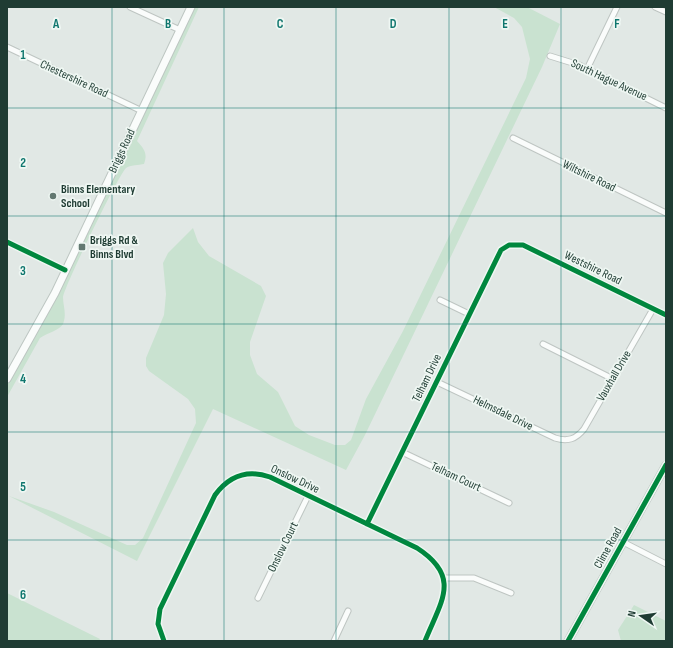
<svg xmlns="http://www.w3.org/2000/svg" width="673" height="648" viewBox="0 0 673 648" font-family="'Sofia Sans Condensed',sans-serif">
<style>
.green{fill:#c9e2d0}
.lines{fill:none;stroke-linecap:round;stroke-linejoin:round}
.street-casing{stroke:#bec5c2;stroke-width:7}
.secondary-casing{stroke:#bdc6c2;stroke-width:9}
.street{stroke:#fafcfb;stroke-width:5}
.secondary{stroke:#fafcfb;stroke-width:7}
.cycleway-casing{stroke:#eff7f3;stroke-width:8}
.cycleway{stroke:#00873e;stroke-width:5}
.grid{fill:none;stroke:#0f766e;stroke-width:1;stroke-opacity:0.55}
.poi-dot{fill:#637871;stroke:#eff7f3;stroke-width:1.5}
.labels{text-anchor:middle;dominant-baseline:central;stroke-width:3.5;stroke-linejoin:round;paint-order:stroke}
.street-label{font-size:12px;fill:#1f3c33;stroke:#eff7f3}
.poi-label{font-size:12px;font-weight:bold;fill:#1f3c33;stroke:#eff7f3;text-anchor:start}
.grid-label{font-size:13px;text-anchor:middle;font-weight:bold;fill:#0f766e;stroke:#eff7f3;stroke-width:3.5;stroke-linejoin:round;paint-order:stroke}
</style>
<rect width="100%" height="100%" fill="#e1e8e5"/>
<path class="green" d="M194 7H199L137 141C144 149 148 153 144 164 139 165 130 165 126 168 119 174 64 287 63 297 63 306 67 314 63 324 60 330 47 333 40 338L7 397V384L58 294Z
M494 7H527L560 24 542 67 365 435 346 470 213 409 137 561 9 496 54 512 127 545H135L143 538 196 423 195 409 188 399 149 371 146 366V358L164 315 166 294 163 263 168 253 193 228 198 242 209 256 261 286 266 296 250 342V355L257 374 278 392 295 426 309 435 335 445H345L351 440 366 399 403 331 526 78 530 59 522 27 514 18Z
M7 593 100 639 99 641H7Z
M634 605 666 621V641H621L618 630Z"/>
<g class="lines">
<g class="street-casing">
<path id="street" d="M130 7 180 30
M655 7 666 12
M7 47 142 111
M550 56 579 65 666 108
M587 69 617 7
M513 138 666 213
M7 242 65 270
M440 300 469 314
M543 344 613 379
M437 382 555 438C568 442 576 439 584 429L653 309
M402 452 509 503
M367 524 501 250 509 245H523L666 315
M623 542 666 564
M444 578H474L511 593
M258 598 308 496
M164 641 158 624 160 609 215 495C229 476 247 469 270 477L417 548C462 577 441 601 425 641
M334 641 348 611"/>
</g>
<g class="secondary-casing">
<path id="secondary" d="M7 379 55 293 191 7
M568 641 666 465"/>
</g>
<use href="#street" class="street"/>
<use href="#secondary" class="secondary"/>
<g class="cycleway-casing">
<path id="cycleway" d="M7 242 65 270
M367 524 501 250 509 245H523L666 315
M164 641 158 624 160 609 215 495C229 476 247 469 270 477L417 548C462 577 441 601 425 641
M568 641 666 465"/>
</g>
<use href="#cycleway" class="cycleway"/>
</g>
<path class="grid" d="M112 7V641M224 7V641M336 7V641M449 7V641M561 7V641M7 108H666M7 216H666M7 324H666M7 432H666M7 540H666"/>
<g class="poi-dot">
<circle cx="53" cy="196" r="4"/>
<rect x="78" y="243" width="8" height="8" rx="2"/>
</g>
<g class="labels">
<g class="street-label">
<text transform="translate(74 79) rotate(25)">Chestershire Road</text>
<text transform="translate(609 80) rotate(25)">South Hague Avenue</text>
<text transform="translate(122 151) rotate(-65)">Briggs Road</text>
<text transform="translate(589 176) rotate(26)">Wiltshire Road</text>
<text transform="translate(593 268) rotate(26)">Westshire Road</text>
<text transform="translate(614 376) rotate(-60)">Vauxhall Drive</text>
<text transform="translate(427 378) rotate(-64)">Telham Drive</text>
<text transform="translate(503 413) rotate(26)">Helmsdale Drive</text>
<text transform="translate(456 477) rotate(25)">Telham Court</text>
<text transform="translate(295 479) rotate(25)">Onslow Drive</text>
<text transform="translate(283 547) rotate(-64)">Onslow Court</text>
<text transform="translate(608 548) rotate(-61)">Clime Road</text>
</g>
<g class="poi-label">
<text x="61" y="189">Binns Elementary<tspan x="61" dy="14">School</tspan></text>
<text x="90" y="240">Briggs Rd &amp;<tspan x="90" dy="14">Binns Blvd</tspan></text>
</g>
</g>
<g class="grid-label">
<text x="56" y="28">A</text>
<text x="168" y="28">B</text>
<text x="280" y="28">C</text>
<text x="393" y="28">D</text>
<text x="505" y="28">E</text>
<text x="617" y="28">F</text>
<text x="23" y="59">1</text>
<text x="23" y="167">2</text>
<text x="23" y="275">3</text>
<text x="23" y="383">4</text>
<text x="23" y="491">5</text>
<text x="23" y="599">6</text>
</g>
<rect width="673" height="648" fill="none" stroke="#1f3c33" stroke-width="16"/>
<g transform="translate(641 616) rotate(283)" stroke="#eff7f3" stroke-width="3" paint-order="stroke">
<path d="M0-3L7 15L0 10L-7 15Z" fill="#1f3c33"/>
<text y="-6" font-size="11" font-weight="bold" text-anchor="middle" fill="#1f3c33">N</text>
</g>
</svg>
